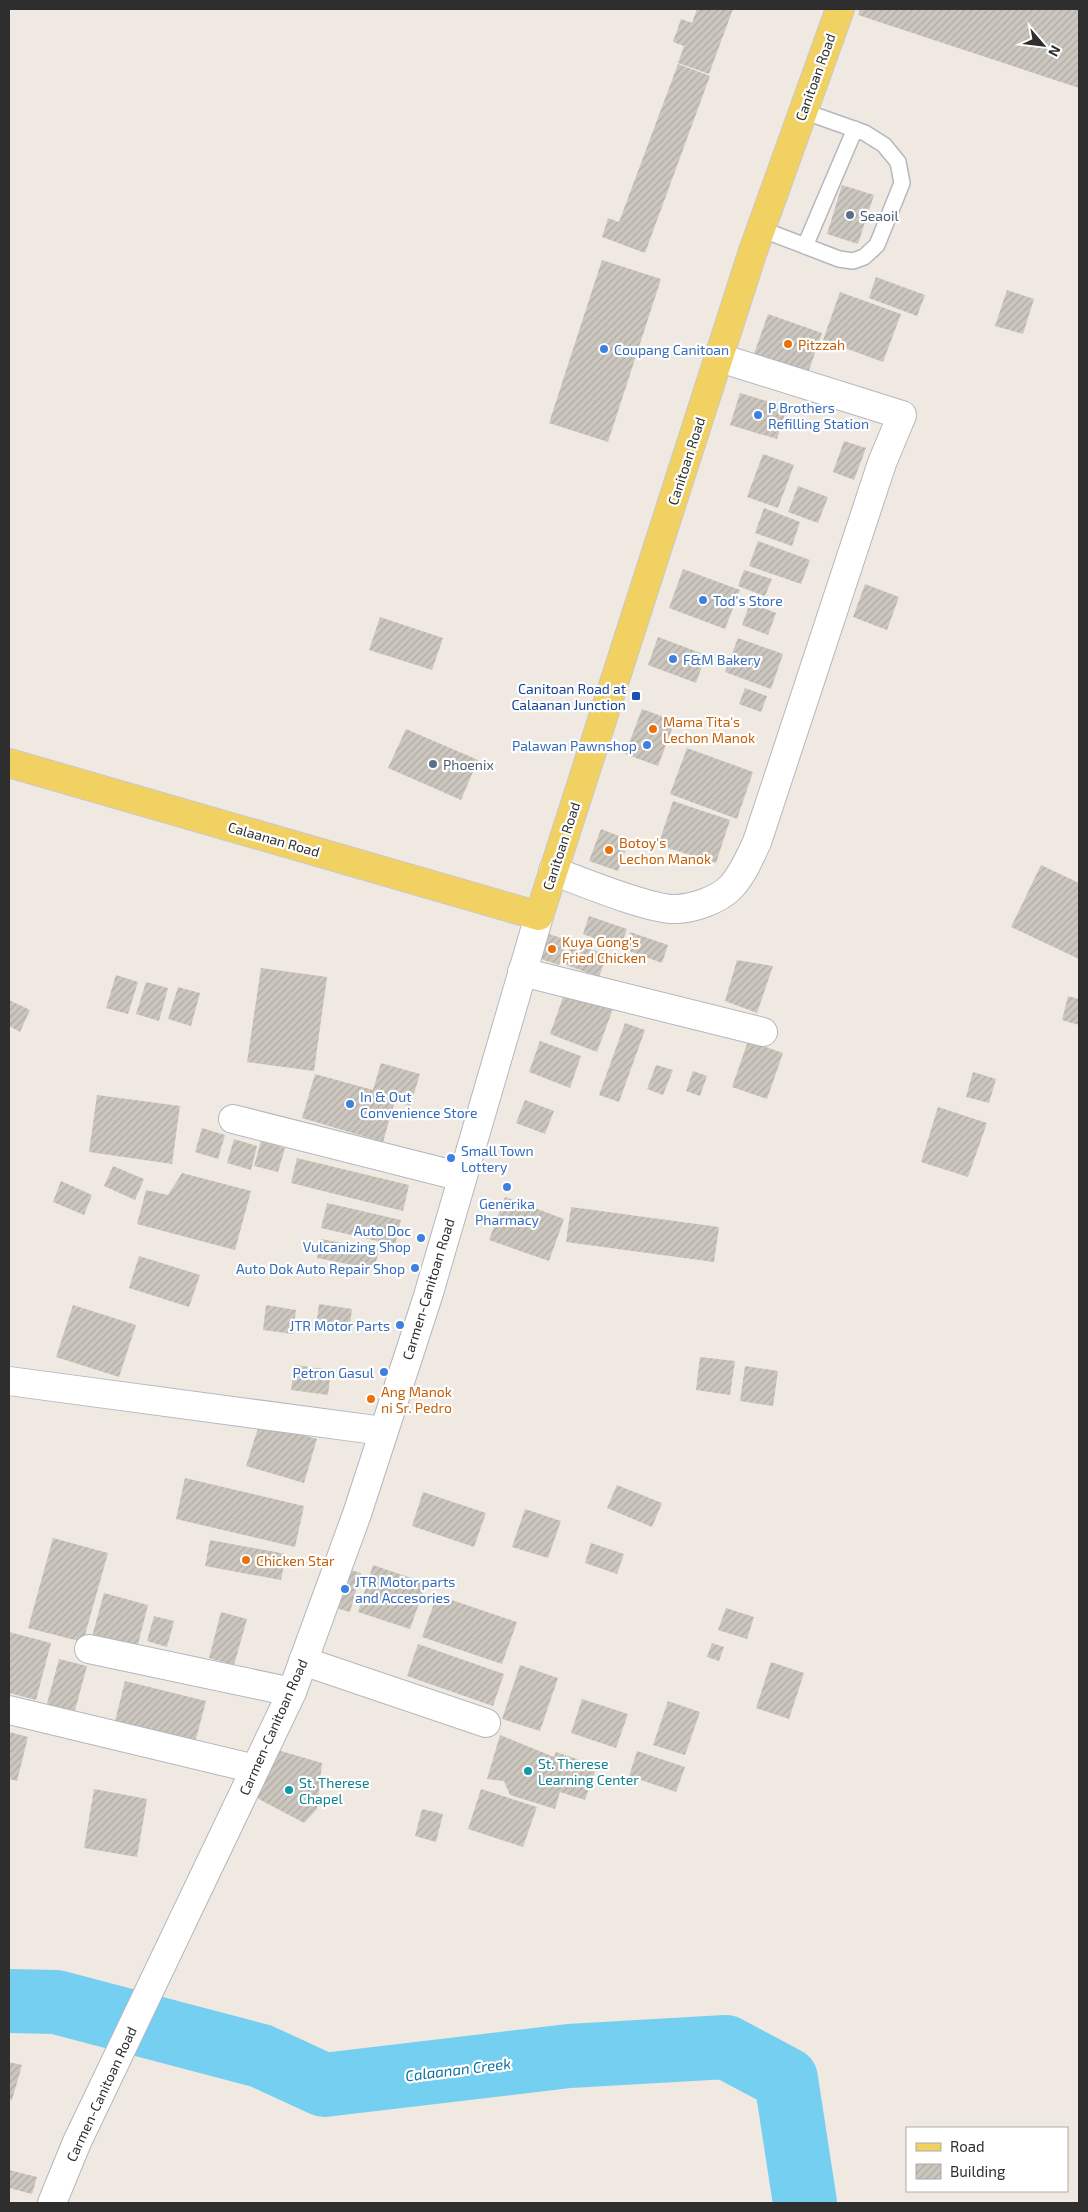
<svg xmlns="http://www.w3.org/2000/svg" width="1088" height="2212" viewBox="0 0 1088 2212" font-family="'Exo 2',sans-serif">
<style>
.lines{fill:none;stroke-linecap:round;stroke-linejoin:round}
.river{stroke:#75cff0;stroke-width:64}
.building{fill:url(#building-hatch)}
.service-casing{stroke:#b4b7c1;stroke-width:18}
.minor-casing{stroke:#b4b7c1;stroke-width:30}
.secondary-casing{stroke:#b4b7c1;stroke-width:30}
.primary-casing{stroke:#c9c9c9;stroke-width:30}
.service{stroke:#fff;stroke-width:15}
.minor{stroke:#fff;stroke-width:28}
.secondary{stroke:#fff;stroke-width:28}
.primary{stroke:#f2d163;stroke-width:28}
.service-dot{fill:#5c6f8a;stroke:#fff;stroke-width:2}
.food-dot{fill:#e8710a;stroke:#fff;stroke-width:2}
.shop-dot{fill:#3f7fe0;stroke:#fff;stroke-width:2}
.transit-dot{fill:#1a4fb4;stroke:#fff;stroke-width:2}
.culture-dot{fill:#0f9aa8;stroke:#fff;stroke-width:2}
.labels{text-anchor:middle;dominant-baseline:central;stroke-width:4.5;stroke-linejoin:round;paint-order:stroke}
.street-label{font-size:14px;fill:#2e2e2e;stroke:#fff}
.service-label{font-size:14px;fill:#4e5e75;stroke:#fff;text-anchor:start}
.food-label{font-size:14px;fill:#c56008;stroke:#fff;text-anchor:start}
.shop-label{font-size:14px;fill:#366cbe;stroke:#fff;text-anchor:start}
.transit-label{font-size:14px;fill:#164399;stroke:#fff;text-anchor:end}
.culture-label{font-size:14px;fill:#0d838f;stroke:#fff;text-anchor:start}
.water-label{font-size:15px;font-style:italic;fill:#0d6fa3;stroke:#fff}
</style>
<defs>
<pattern id="building-hatch" width="6" height="6" patternUnits="userSpaceOnUse" patternTransform="scale(1.25)"><rect width="6" height="6" fill="#cbc7bf"/><path d="M-1 1l2-2M0 6l6-6M5 7l2-2" fill="none" stroke="#afaba4"/></pattern>
</defs>
<rect width="100%" height="100%" fill="#efe9e1"/>
<g class="lines">
<path class="river" d="M9 2001 56 2002 261 2056 324 2085 569 2056 726 2047 786 2079 805 2203"/>
</g>
<path class="building" d="M697 9H733L709 74 678 63 684 46 673 42 681 19 692 23Z
M860 9H1079V88L858 15Z
M678 64 710 76 645 253 602 237 608 218 619 222Z
M842 185 874 195 858 244 827 234Z
M602 260 661 279 608 442 549 423Z
M876 277 925 295 917 316 869 298Z
M1007 290 1034 299 1023 334 995 326Z
M840 292 901 314 883 362 823 340Z
M768 314 822 333 808 373 754 354Z
M740 393 787 407 777 439 730 425Z
M844 441 866 448 854 480 833 472Z
M763 454 794 465 778 508 747 497Z
M798 486 828 497 818 523 788 512Z
M764 508 800 522 792 546 755 533Z
M758 541 810 560 801 584 749 566Z
M683 569 740 590 725 629 669 608Z
M744 570 772 579 765 596 738 586Z
M865 584 899 597 887 630 853 617Z
M750 603 776 613 768 635 742 625Z
M380 617 443 638 432 670 369 650Z
M658 637 706 655 696 683 648 665Z
M738 638 783 654 771 689 725 672Z
M745 688 767 696 761 712 739 704Z
M642 709 675 721 658 766 625 754Z
M406 729 478 760 461 800 388 768Z
M687 748 753 772 737 819 670 794Z
M673 801 730 820 716 863 658 845Z
M601 829 629 840 618 871 589 861Z
M1041 865 1079 883V959L1011 927Z
M589 916 627 929 620 948 583 934Z
M630 932 668 945 662 963 624 949Z
M546 933 567 940 559 965 538 958Z
M571 942 607 955 599 977 564 964Z
M737 960 773 966 757 1013 725 1001Z
M261 968 327 977 314 1071 247 1062Z
M116 975 138 982 128 1014 106 1008Z
M146 982 168 988 159 1021 136 1014Z
M178 987 200 993 191 1026 168 1019Z
M566 989 614 1006 597 1052 550 1034Z
M1068 996 1079 999V1025L1062 1020Z
M9 1000 30 1010 20 1032 9 1026Z
M625 1023 645 1030 619 1102 599 1095Z
M540 1041 581 1056 570 1088 529 1072Z
M748 1041 783 1053 767 1099 732 1087Z
M381 1063 420 1074 410 1106 395 1101 383 1142 302 1118 315 1074 373 1090Z
M656 1065 673 1070 663 1095 647 1089Z
M693 1071 707 1076 700 1096 686 1091Z
M973 1072 996 1079 989 1103 966 1097Z
M97 1095 180 1106 172 1164 89 1152Z
M525 1100 554 1111 545 1134 516 1123Z
M938 1107 987 1123 968 1177 921 1162Z
M202 1128 225 1135 218 1159 195 1152Z
M234 1139 257 1146 251 1170 227 1163Z
M261 1141 285 1148 278 1172 254 1166Z
M297 1158 409 1185 403 1211 291 1183Z
M113 1166 144 1179 135 1200 104 1186Z
M182 1173 251 1191 235 1250 137 1224 146 1190 168 1195Z
M61 1181 92 1195 84 1215 53 1202Z
M505 1197 564 1219 549 1261 489 1240Z
M327 1203 401 1220 395 1245 321 1228Z
M571 1207 719 1227 714 1262 566 1242Z
M321 1239 379 1250 374 1269 317 1258Z
M139 1256 200 1275 189 1307 129 1288Z
M319 1304 352 1309 349 1332 316 1327Z
M73 1305 136 1325 119 1377 56 1357Z
M266 1305 296 1310 293 1334 263 1330Z
M700 1357 735 1361 730 1395 696 1390Z
M295 1365 331 1370 328 1395 291 1390Z
M745 1366 778 1371 773 1406 740 1401Z
M260 1422 317 1439 304 1483 246 1466Z
M185 1478 304 1506 295 1547 176 1519Z
M617 1485 662 1503 652 1527 607 1508Z
M423 1492 486 1513 474 1547 412 1526Z
M525 1509 561 1521 548 1558 512 1547Z
M53 1538 108 1553 83 1642 28 1628Z
M210 1540 286 1554 281 1580 205 1566Z
M591 1543 624 1554 617 1574 585 1563Z
M373 1565 426 1583 410 1629 358 1612Z
M340 1567 361 1573 350 1612 329 1606Z
M104 1593 148 1605 135 1656 90 1644Z
M437 1595 517 1622 502 1664 422 1637Z
M726 1608 754 1617 747 1639 718 1630Z
M221 1612 247 1619 234 1665 209 1658Z
M154 1616 174 1621 167 1647 147 1641Z
M9 1632 51 1643 36 1700 9 1693Z
M712 1643 724 1647 719 1661 707 1657Z
M418 1644 504 1674 493 1706 407 1676Z
M59 1659 87 1666 73 1718 45 1711Z
M771 1662 804 1673 789 1719 756 1708Z
M520 1665 558 1678 540 1731 502 1719Z
M125 1681 206 1701 193 1750 113 1729Z
M582 1699 628 1714 616 1748 571 1733Z
M668 1701 700 1712 685 1755 653 1745Z
M9 1732 28 1737 17 1781 9 1779Z
M500 1735 554 1757 556 1752 597 1766 585 1800 560 1792 555 1809 510 1795 504 1781 487 1779Z
M274 1749 322 1763 317 1809 304 1823 255 1797Z
M637 1751 685 1767 676 1792 629 1776Z
M94 1789 147 1799 137 1857 84 1848Z
M481 1789 537 1807 523 1847 468 1829Z
M422 1809 443 1814 436 1842 415 1836Z
M9 2062 22 2065 12 2100 9 2099Z
M9 2170 37 2177 32 2194 9 2188Z"/>
<g class="lines">
<g class="service-casing">
<path id="service" d="M761 229 839 259 853 261 864 257 877 245 902 183 898 162 884 145 865 133 803 111
M805 246 855 129"/>
</g>
<g class="minor-casing">
<path id="minor" d="M553 871C580 881 652 911 677 909 694 908 718 900 730 888 742 876 750 857 757 842L882 463 902 415 720 358
M522 972 763 1032
M233 1119 462 1177
M9 1381 383 1431
M89 1649 292 1692
M303 1661 486 1723
M9 1710 255 1769"/>
</g>
<g class="secondary-casing">
<path id="secondary" d="M52 2203 77 2142 292 1692 357 1514 428 1296 539 916"/>
</g>
<g class="primary-casing">
<path id="primary" d="M9 763 539 916 753 251 840 9"/>
</g>
<use href="#service" class="service"/>
<use href="#minor" class="minor"/>
<use href="#secondary" class="secondary"/>
<use href="#primary" class="primary"/>
</g>
<g class="service-dot">
<circle cx="850" cy="215" r="5"/>
<circle cx="433" cy="764" r="5"/>
</g>
<g class="food-dot">
<circle cx="788" cy="344" r="5"/>
<circle cx="653" cy="729" r="5"/>
<circle cx="609" cy="850" r="5"/>
<circle cx="552" cy="949" r="5"/>
<circle cx="371" cy="1399" r="5"/>
<circle cx="246" cy="1560" r="5"/>
</g>
<g class="shop-dot">
<circle cx="604" cy="349" r="5"/>
<circle cx="758" cy="415" r="5"/>
<circle cx="703" cy="600" r="5"/>
<circle cx="673" cy="659" r="5"/>
<circle cx="647" cy="745" r="5"/>
<circle cx="350" cy="1104" r="5"/>
<circle cx="451" cy="1158" r="5"/>
<circle cx="507" cy="1187" r="5"/>
<circle cx="421" cy="1238" r="5"/>
<circle cx="415" cy="1268" r="5"/>
<circle cx="400" cy="1325" r="5"/>
<circle cx="384" cy="1372" r="5"/>
<circle cx="345" cy="1589" r="5"/>
</g>
<rect class="transit-dot" x="631" y="691" width="10" height="10" rx="2.5"/>
<g class="culture-dot">
<circle cx="528" cy="1771" r="5"/>
<circle cx="289" cy="1790" r="5"/>
</g>
<g class="labels">
<g class="street-label">
<text transform="translate(815 77) rotate(-70)">Canitoan Road</text>
<text transform="translate(686 461) rotate(-72)">Canitoan Road</text>
<text transform="translate(274 839) rotate(16)">Calaanan Road</text>
<text transform="translate(561 846) rotate(-72)">Canitoan Road</text>
<text transform="translate(428 1289) rotate(-73)">Carmen-Canitoan Road</text>
<text transform="translate(273 1727) rotate(-66)">Carmen-Canitoan Road</text>
<text transform="translate(101 2094) rotate(-65)">Carmen-Canitoan Road</text>
</g>
<g class="service-label">
<text x="860" y="215">Seaoil</text>
<text x="443" y="764">Phoenix</text>
</g>
<g class="food-label">
<text x="798" y="344">Pitzzah</text>
<text x="663" y="721">Mama Tita's<tspan x="663" dy="16">Lechon Manok</tspan></text>
<text x="619" y="842">Botoy's<tspan x="619" dy="16">Lechon Manok</tspan></text>
<text x="562" y="941">Kuya Gong's<tspan x="562" dy="16">Fried Chicken</tspan></text>
<text x="381" y="1391">Ang Manok<tspan x="381" dy="16">ni Sr. Pedro</tspan></text>
<text x="256" y="1560">Chicken Star</text>
</g>
<g class="shop-label">
<text x="614" y="349">Coupang Canitoan</text>
<text x="768" y="407">P Brothers<tspan x="768" dy="16">Refilling Station</tspan></text>
<text x="713" y="600">Tod's Store</text>
<text x="683" y="659">F&amp;M Bakery</text>
<text x="637" y="745" text-anchor="end">Palawan Pawnshop</text>
<text x="360" y="1096">In &amp; Out<tspan x="360" dy="16">Convenience Store</tspan></text>
<text x="461" y="1150">Small Town<tspan x="461" dy="16">Lottery</tspan></text>
<text x="507" y="1203" text-anchor="middle">Generika<tspan x="507" dy="16">Pharmacy</tspan></text>
<text x="411" y="1230" text-anchor="end">Auto Doc<tspan x="411" dy="16">Vulcanizing Shop</tspan></text>
<text x="405" y="1268" text-anchor="end">Auto Dok Auto Repair Shop</text>
<text x="390" y="1325" text-anchor="end">JTR Motor Parts</text>
<text x="374" y="1372" text-anchor="end">Petron Gasul</text>
<text x="355" y="1581">JTR Motor parts<tspan x="355" dy="16">and Accesories</tspan></text>
</g>
<g class="transit-label">
<text x="626" y="688">Canitoan Road at<tspan x="626" dy="16">Calaanan Junction</tspan></text>
</g>
<g class="culture-label">
<text x="538" y="1763">St. Therese<tspan x="538" dy="16">Learning Center</tspan></text>
<text x="299" y="1782">St. Therese<tspan x="299" dy="16">Chapel</tspan></text>
</g>
<g class="water-label">
<text transform="translate(458 2069) rotate(-7)">Calaanan Creek</text>
</g>
</g>
<rect width="1088" height="2212" fill="none" stroke="#2e2e2e" stroke-width="20"/>
<rect x="906" y="2127" width="162" height="65" fill="#ffffff" stroke="#ababab"/>
<rect x="916" y="2143" width="25" height="8" fill="#f2d163" stroke="#ababab"/>
<text x="950" y="2152" font-size="15" fill="#2e2e2e">Road</text>
<rect x="916" y="2164" width="25" height="15" fill="url(#building-hatch)" stroke="#ababab"/>
<text x="950" y="2177" font-size="15" fill="#2e2e2e">Building</text>
<g transform="translate(1043 45) rotate(118)" stroke="#ffffff" stroke-width="4" paint-order="stroke">
<path d="M0-4L9 19L0 12L-9 19Z" fill="#2e2e2e"/>
<text y="-8" font-size="14" font-weight="bold" text-anchor="middle" fill="#2e2e2e">N</text>
</g>
</svg>
